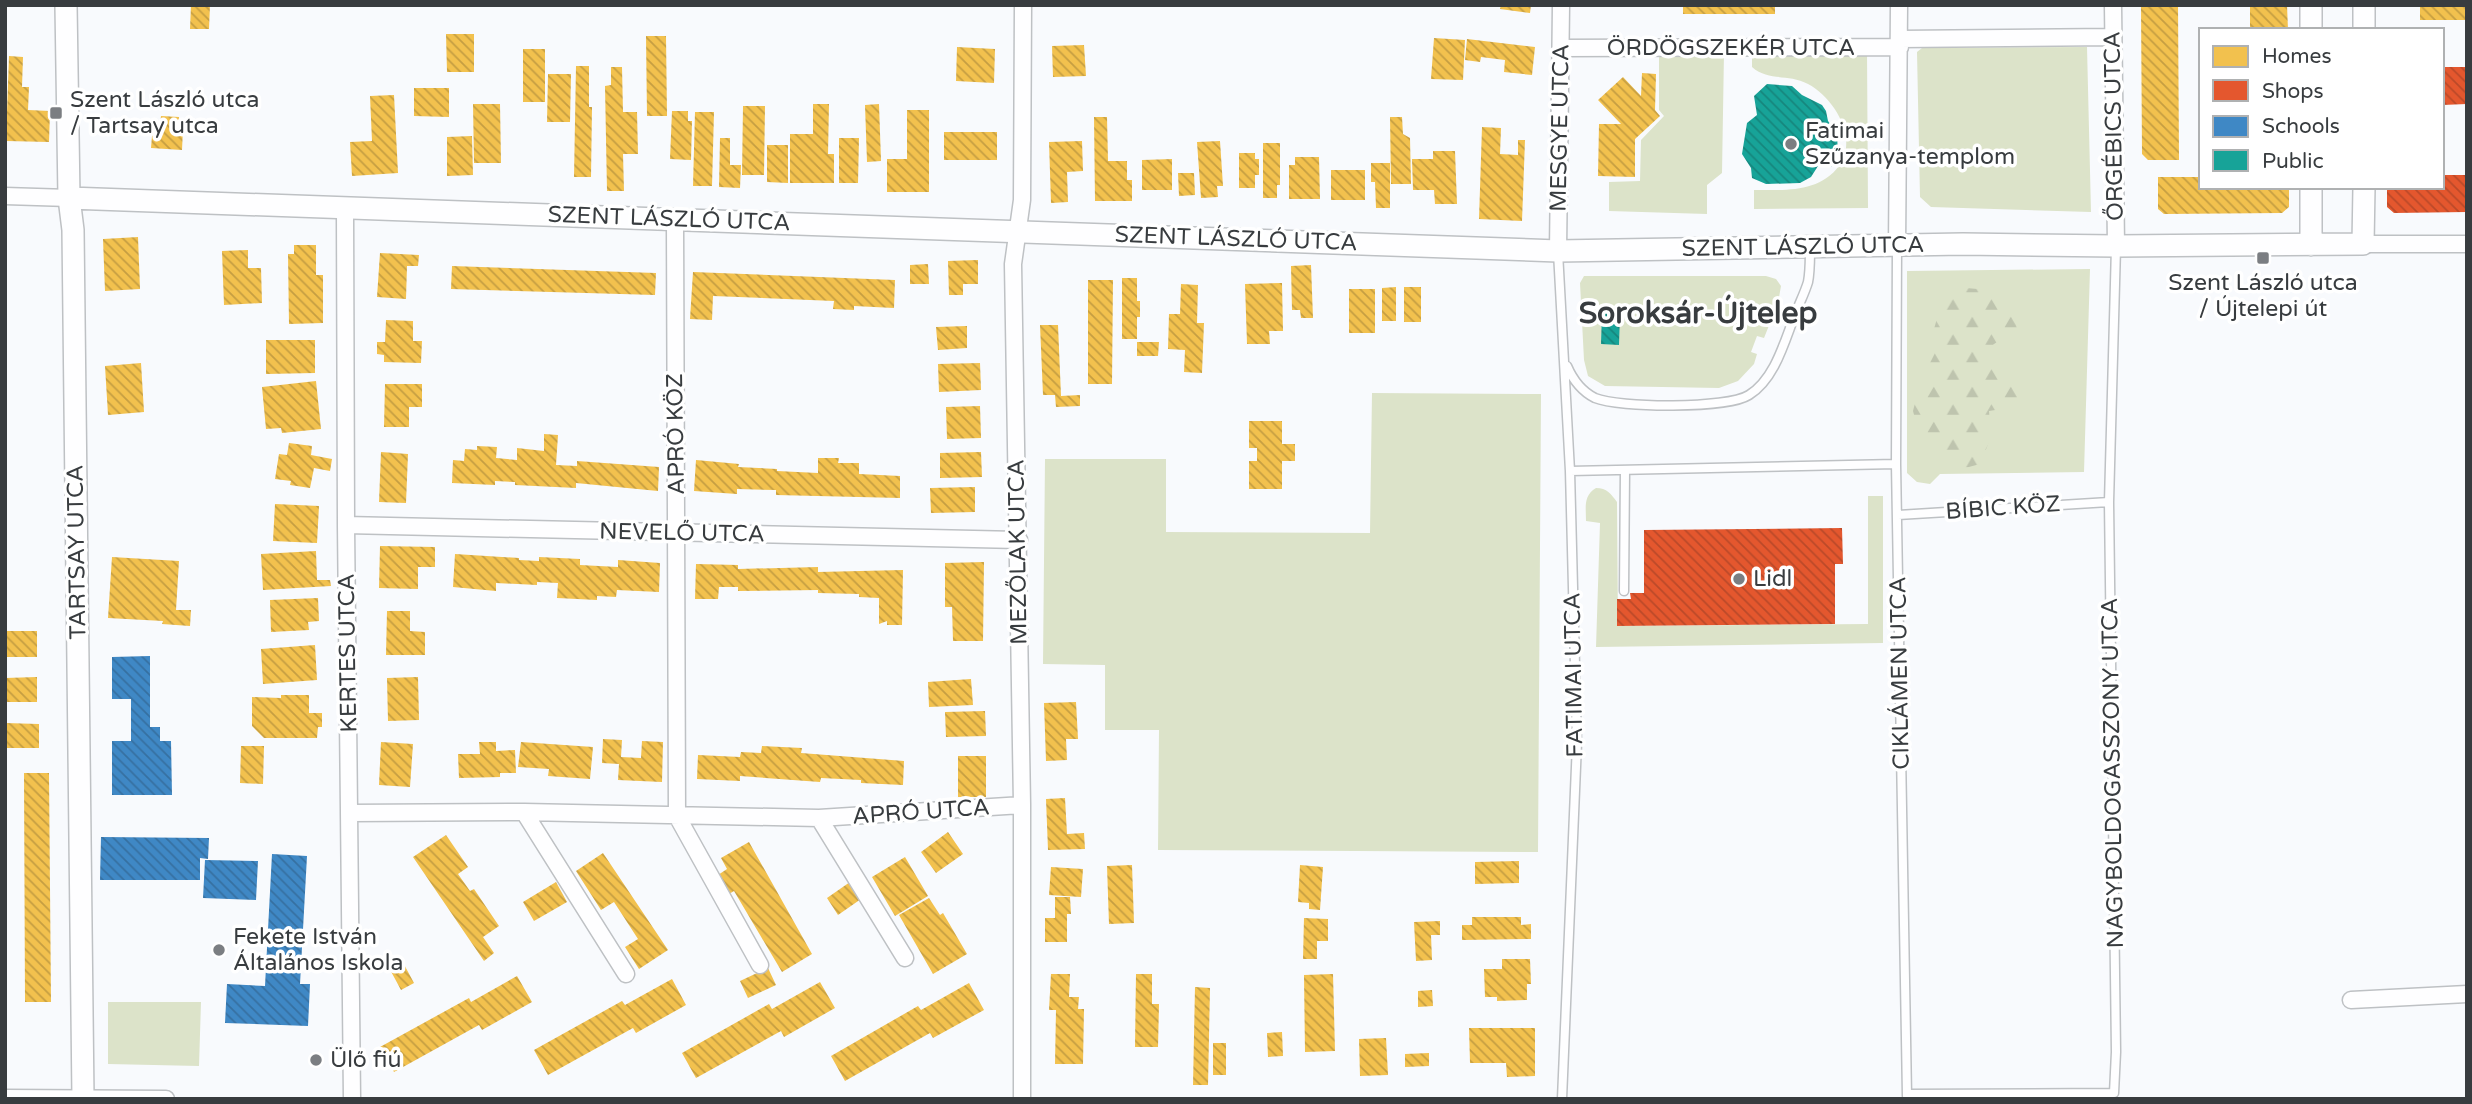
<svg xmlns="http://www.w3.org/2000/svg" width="2472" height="1104" viewBox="0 0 2472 1104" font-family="'Varela Round',sans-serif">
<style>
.green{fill:#dce3c9}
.forest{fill:url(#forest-firs)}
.homes{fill:url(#homes-back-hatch)}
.shops{fill:url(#shops-back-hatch)}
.schools{fill:url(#schools-back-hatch)}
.public{fill:url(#public-back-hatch)}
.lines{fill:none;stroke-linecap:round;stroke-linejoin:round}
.lane-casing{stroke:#bec1c4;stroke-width:11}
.street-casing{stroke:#bec1c4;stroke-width:19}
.secondary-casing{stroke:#bec1c4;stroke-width:24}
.lane{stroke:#fefeff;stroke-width:8}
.street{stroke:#fefeff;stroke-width:16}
.secondary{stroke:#fefeff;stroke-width:21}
.poi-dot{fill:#7b7e82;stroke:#fff;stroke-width:2.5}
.labels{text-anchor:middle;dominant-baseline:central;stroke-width:7;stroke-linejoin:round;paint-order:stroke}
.street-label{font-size:23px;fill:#383c3f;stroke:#fff}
.poi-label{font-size:23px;fill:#383c3f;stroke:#fff;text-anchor:start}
.district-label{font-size:30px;font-weight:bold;fill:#383c3f;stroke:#fff}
</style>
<defs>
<pattern id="forest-firs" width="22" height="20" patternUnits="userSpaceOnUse" patternTransform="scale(1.75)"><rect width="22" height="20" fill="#dce3c9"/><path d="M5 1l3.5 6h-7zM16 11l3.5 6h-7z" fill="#bec4ae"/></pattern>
<pattern id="homes-back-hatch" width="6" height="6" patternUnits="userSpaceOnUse" patternTransform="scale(1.75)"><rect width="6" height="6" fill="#f2c14e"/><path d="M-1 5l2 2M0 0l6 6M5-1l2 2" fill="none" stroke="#c59e42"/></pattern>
<pattern id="shops-back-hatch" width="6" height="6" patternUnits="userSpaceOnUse" patternTransform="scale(1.75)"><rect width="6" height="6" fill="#e4572e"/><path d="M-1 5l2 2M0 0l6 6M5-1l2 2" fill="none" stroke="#ba4929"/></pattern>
<pattern id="schools-back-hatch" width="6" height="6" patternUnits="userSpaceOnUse" patternTransform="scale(1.75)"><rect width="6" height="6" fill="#3f88c5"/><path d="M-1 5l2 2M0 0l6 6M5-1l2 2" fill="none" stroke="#3670a1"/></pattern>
<pattern id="public-back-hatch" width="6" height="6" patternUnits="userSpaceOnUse" patternTransform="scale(1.75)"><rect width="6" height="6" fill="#17a398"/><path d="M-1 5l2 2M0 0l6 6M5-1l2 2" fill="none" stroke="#16867d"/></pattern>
</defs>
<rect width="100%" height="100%" fill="#f8fafd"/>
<path class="green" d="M2087 47 2091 212 1931 207 1920 197 1917 52 1922 48Z
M1659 51 1724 52 1722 173 1707 185V214L1609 211V182L1640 181 1641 140 1664 116 1659 110Z
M1867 51 1868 208 1754 209V190C1784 190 1819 193 1839 166 1859 138 1834 98 1808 84 1788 73 1769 82 1752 67V52Z
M2090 269 2084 472 1940 474 1930 484 1917 482 1907 473V271Z
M1584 276H1766L1776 279 1781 286 1778 303 1764 338 1757 336 1751 352 1757 354 1754 364 1738 381 1719 388 1605 386 1588 376 1584 360 1580 283Z
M1372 393 1541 394 1538 852 1158 850 1159 730H1105V665L1043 664 1045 459H1166V532L1370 533Z
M1596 488C1607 488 1611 494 1617 502L1618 626 1868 624V496H1883V643L1596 647 1600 523 1586 521C1586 507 1583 496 1596 488Z
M108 1002H201L199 1066 108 1064Z"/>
<path class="forest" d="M1966 288 1989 290 2015 318 2017 329 1994 344 1984 353C2004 365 2017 375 2025 397L2008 408 1989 411 1991 437 1980 464 1965 468 1921 441 1913 411 1920 383 1943 337 1934 329 1942 301Z"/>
<path class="homes" d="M191 5H210L209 29H190Z
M1501 5H1531L1530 13 1500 9Z
M1683 5H1775V14H1683Z
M2141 5H2178L2179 160H2148L2142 154Z
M2250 5H2287L2288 30H2250Z
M2420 5H2467V20H2420Z
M446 34H474V72H447Z
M646 36H666L667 116H647Z
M1434 38 1465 40 1463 80 1431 79Z
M1467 39 1535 47 1532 75 1504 72 1505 60 1481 57 1480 62 1465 60Z
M1084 45 1086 76 1053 77 1052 46Z
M957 47 995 49 994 83 956 81Z
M523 49H545V102H523Z
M9 56 23 57 22 87H29L28 110 50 111 49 142 6 141Z
M576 66H589V107H592L591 177H574Z
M611 67H622L623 112H637L638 154H623L624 191H607L605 86 611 85Z
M1642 73 1656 74 1655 110 1660 116 1635 139V177L1598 176 1599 124H1621L1598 100 1623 77 1641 96Z
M548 74H571L570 122H547Z
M414 88H449V117L414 116Z
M394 95 398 173 352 176 350 142 372 141 370 96Z
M473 104H500L501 163H474Z
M813 104H829L828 154H834V183H790V134H813Z
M879 104 881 161 867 162 865 105Z
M743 106H765L764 175H742Z
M907 110H929V192H887V159H907Z
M672 111H688V121H692L691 160 670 159Z
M695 112H714L712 186H693Z
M161 116 179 117 178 129H183L182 150 151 148 153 124 160 125Z
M1094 117H1107L1108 161H1127V180H1132V201H1095Z
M1390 117H1402L1403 134 1410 138 1411 184H1391Z
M1482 127 1501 128 1500 154 1518 155V140H1525L1522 221 1479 219Z
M944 132H997V160H944Z
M472 136 473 175 447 176V137Z
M720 138H730V165H741L740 188 719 187Z
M839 138H859L858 183H839Z
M1082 141 1083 171 1067 172 1068 202 1051 203 1049 142Z
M1220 141 1223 186H1217L1218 197 1201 198 1197 142Z
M1263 143H1280V185H1277V198H1263Z
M767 145H788V183L767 182Z
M1433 151H1455L1457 204H1435L1434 190H1413L1412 159H1433Z
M1239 153H1255V159H1259V175H1255V188H1239Z
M1295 157H1319L1320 199H1289V165H1295Z
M1172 159V190H1142V160Z
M1371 163H1390V208H1376L1375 182H1371Z
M1331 170H1365V200H1331Z
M1178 173H1194L1195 195 1179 196Z
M2158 177H2201V187H2289V207L2282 213 2164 214 2158 209Z
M138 237 140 289 105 291 103 239Z
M294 245H316V275H323V323L289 324 288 254H294Z
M248 250V268H261L262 303 224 305 222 251Z
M380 253 419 255 418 266H407L406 299 377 297Z
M978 260V284H963V295H949L948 261Z
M928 264 929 284H910V265Z
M1311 265 1313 318H1301L1300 310H1292L1291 266Z
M452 266 656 273 655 295 451 289Z
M693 272 895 280 894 308 854 306V310L833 309 834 301 713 296 712 320 690 319Z
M1122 278H1137V301H1140V317H1137V339H1122Z
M1088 280H1113L1112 384H1088Z
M1282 283 1283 331H1269L1270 344H1247L1245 284Z
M1181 284 1198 285 1197 323H1204L1202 373 1184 372 1185 350 1168 349 1169 314H1180Z
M1396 287V321H1382V288Z
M1404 287H1421V322H1404Z
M1349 289H1375V333H1349Z
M386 320 413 321V341H422L421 363 384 362V355L377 354V342H385Z
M1040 325H1058L1061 396 1080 395V406L1056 407 1055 395H1043Z
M967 326V348L938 350 936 327Z
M266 340H315V373L266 374Z
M1137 342H1159L1158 356H1137Z
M141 363 144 412 108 415 105 366Z
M980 363 981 390 939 392 938 364Z
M316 381 321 429 282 433 281 428 266 429 262 387Z
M385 384H422V407H409V427H384Z
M980 406 981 438 947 439 946 407Z
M1249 421H1282V444H1295V461H1282V489H1249V461H1257V448H1249Z
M544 434 558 435 556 465 577 466V461L659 467 658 491 576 483V488L515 485V482L495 481V485L452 483 453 460 464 461 465 449 477 450V446L497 447 496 458 517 460V448L544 451Z
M289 443 312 446 311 455 332 459 330 471 314 468 310 488 290 485 291 481 275 479 279 454 287 455Z
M381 452 408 454 406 503 379 502Z
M981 452 982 477 940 478V453Z
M818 458H839L838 463H859V474L900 476V498L776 495V490L737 489V494L694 491 696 460 739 464 738 467 777 469V471L818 473Z
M975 487V512L931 513 930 488Z
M275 504 319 506 317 543 273 541Z
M380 546 435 547V567H418V589L379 588Z
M316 551 317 580H330L331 586 263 590 261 554Z
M455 554 519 558V560L539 561V557L580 559V565L618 567V560L660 563 659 592 617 590 616 597 597 596V600L557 598 558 583 537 582V585L496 583V591L453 587Z
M112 557 179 561 176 610H191L190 626 162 624 163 621 108 618Z
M984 562 983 641H953L952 607H945V563Z
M696 564 738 565V569L818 567V572L903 570 902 625H887V621L879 624V598L859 597V594L818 593V590L738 591V587H719L718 599H695Z
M318 598 319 621 308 622 309 630 271 632 270 600Z
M387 611H410V631L425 632V655H386Z
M5 631H37V657H5Z
M315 645 317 680 263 684 261 649Z
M37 677V702H5V678Z
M418 677 419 720 388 721 387 678Z
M971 679 973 705 929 707 928 682Z
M281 695H309V713H322V727H318L317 738H264L252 726V697L281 698Z
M1076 702 1078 739H1066L1067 760 1046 761 1044 703Z
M985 711 986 736 946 737 945 712Z
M5 723 39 724V748H5Z
M603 739 622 740 621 757 641 758 642 741 663 742 662 782 618 780 619 764 602 763Z
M381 742 413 744 410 787 379 785Z
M479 742H496V751L515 750 516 773H500V777L459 778 458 754H480Z
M521 742 593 747 590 779 548 776 549 769 518 767Z
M241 746H264L263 784 240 783Z
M762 746 802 748 801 753 904 761 903 785 861 783V780L821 778 820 782 740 776V781L697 779 698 755 740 757 741 752 761 753Z
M958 756H986V797H958Z
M24 773H49L51 1002H25Z
M1065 798 1067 834 1084 833 1085 849 1048 850 1046 799Z
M948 832 963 854 936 873 921 852Z
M446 835 468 867 458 874 470 891 474 889 499 926 483 937 494 953 484 961 413 857Z
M749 842 812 954 782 972 734 891 729 894 718 875 727 869 721 858Z
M603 853 668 950 639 969 625 947 638 939 614 902 601 910 576 871Z
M905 857 928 896 895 916 872 877Z
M1519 861V883L1475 884V862Z
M1132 865 1134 923 1109 924 1107 866Z
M1300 865 1323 867 1320 910 1309 909V903L1298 902Z
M1051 867 1083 869 1081 897 1049 895Z
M556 882 567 902 534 921 523 902Z
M850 882 861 899 838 915 827 898Z
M1055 897H1070L1071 914H1067V942H1045V918H1055Z
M929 898 940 915 943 913 967 954 933 974 899 915Z
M1472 917H1521V925L1531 924V939L1462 940V925H1472Z
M1304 918 1328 919V941H1317V959H1303Z
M1440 921V935H1431L1432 960 1416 961 1414 922Z
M400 957 414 983 401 990 387 964Z
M1502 959H1530L1531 984H1527V1000L1497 1001V997H1485L1484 969H1502Z
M768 968 776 985 748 998 740 981Z
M1051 974H1070L1069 997H1079L1078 1009H1084L1083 1064H1055L1056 1010H1049Z
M1136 974H1152V1004H1159L1158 1047H1135Z
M1333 974 1335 1051 1305 1052 1304 975Z
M517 976 532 1002 482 1030 479 1025 394 1072 380 1047 469 998 471 1002Z
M672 979 686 1005 636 1033 633 1028 548 1075 534 1050 622 1001 625 1005Z
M820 982 835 1008 784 1037 781 1031 696 1078 682 1053 769 1004 772 1009Z
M969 983 984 1010 933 1038 930 1033 845 1081 831 1056 918 1006 921 1010Z
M1195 987 1210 988 1208 1085H1193Z
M1432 990 1433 1006 1418 1007V991Z
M1469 1028H1535V1076L1507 1077 1506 1063H1470Z
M1282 1032 1283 1056 1268 1057 1267 1033Z
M1386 1038 1388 1075 1360 1076 1359 1039Z
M1213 1043H1226V1075H1213Z
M1429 1053V1066L1405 1067V1054Z"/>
<path class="shops" d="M2442 67H2467V104L2442 105Z
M2442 175H2467V212L2394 213 2387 207V187H2442Z
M1842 528 1843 564H1835V624L1617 626V599H1631L1630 593H1644V530Z"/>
<path class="schools" d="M150 656V727H160V741H171L172 795H112V741H131V699H112V657Z
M101 837 209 838 208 859 200 858V880H100Z
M272 854 307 856 300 984H310L308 1026 225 1023 227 984 265 986Z
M205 860 258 861 256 900 203 898Z"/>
<path class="public" d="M1767 84 1792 86 1802 95 1822 105 1826 111 1828 121 1837 133 1838 156 1831 167 1818 166 1811 177 1800 183 1766 184 1752 178 1751 168 1742 154 1747 123 1757 115 1754 96Z
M1602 313 1620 314 1619 345 1601 344Z"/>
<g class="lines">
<g class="lane-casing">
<path id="lane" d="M1897 248 1896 464 1907 1096
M1558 252 1570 471 1577 743 1562 1099
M1567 366C1573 380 1581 391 1595 398 1619 408 1727 409 1749 395 1776 378 1785 339 1796 312 1800 302 1805 292 1808 282 1810 272 1810 260 1810 249
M1570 471 1896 464
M1898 515 2109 502
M1624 591 1625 470
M1907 1094 2114 1093 2116 1052 2109 502 2116 247"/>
</g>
<g class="street-casing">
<path id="street" d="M2113 5 2116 246
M1900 39 2113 37
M1561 48 1900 47
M5 196 69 198
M345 208 346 525 352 1099
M675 220 677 816 760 965
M2363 244H2467
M1897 247 1899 5
M1558 251 1561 5
M346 525 1019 540
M524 812 626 974
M350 813 524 812 819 818 1022 805
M819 818 905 958
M2351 1000 2467 994
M5 1098 166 1099
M1022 1099V805L1013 264 1022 200 1023 5"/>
</g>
<g class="secondary-casing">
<path id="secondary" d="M66 5 69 198 73 230 83 1099
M2311 5V30
M2364 30V5
M2311 187V245
M69 198 1558 251 1963 244 2116 246 2363 244 2364 187"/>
</g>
<use href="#lane" class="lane"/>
<use href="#street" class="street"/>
<use href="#secondary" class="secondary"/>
</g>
<g class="poi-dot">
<rect x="49" y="106" width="14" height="14" rx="3.5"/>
<circle cx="1791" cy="144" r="7"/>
<rect x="2256" y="251" width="14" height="14" rx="3.5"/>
<circle cx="1739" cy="579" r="7"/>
<circle cx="219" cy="950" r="7"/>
<circle cx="316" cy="1060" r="7"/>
</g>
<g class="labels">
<g class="street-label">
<text x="1731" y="48">ÖRDÖGSZEKÉR UTCA</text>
<text transform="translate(2114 126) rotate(-91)">ŐRGÉBICS UTCA</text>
<text transform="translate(1560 128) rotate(-89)">MESGYE UTCA</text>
<text transform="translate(669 219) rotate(2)">SZENT LÁSZLÓ UTCA</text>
<text transform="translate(1236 239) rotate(2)">SZENT LÁSZLÓ UTCA</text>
<text transform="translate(1803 247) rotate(-1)">SZENT LÁSZLÓ UTCA</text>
<text transform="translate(676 434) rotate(-91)">APRÓ KÖZ</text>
<text transform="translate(2003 508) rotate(-4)">BÍBIC KÖZ</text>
<text transform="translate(682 533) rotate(1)">NEVELŐ UTCA</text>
<text transform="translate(77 552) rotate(-91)">TARTSAY UTCA</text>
<text transform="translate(1018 552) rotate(-91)">MEZŐLAK UTCA</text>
<text transform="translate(348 653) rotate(-91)">KERTES UTCA</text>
<text transform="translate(1900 673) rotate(-91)">CIKLÁMEN UTCA</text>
<text transform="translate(1574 675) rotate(-91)">FATIMAI UTCA</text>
<text transform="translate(2113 773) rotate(-91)">NAGYBOLDOGASSZONY UTCA</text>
<text transform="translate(921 812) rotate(-4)">APRÓ UTCA</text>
</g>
<g class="poi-label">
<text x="70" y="100">Szent László utca<tspan x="70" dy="26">/ Tartsay utca</tspan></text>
<text x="1805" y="131">Fatimai<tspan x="1805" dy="26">Szűzanya-templom</tspan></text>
<text x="2263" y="283" text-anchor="middle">Szent László utca<tspan x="2263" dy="26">/ Újtelepi út</tspan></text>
<text x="1753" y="579">Lidl</text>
<text x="233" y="937">Fekete István<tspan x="233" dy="26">Általános Iskola</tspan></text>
<text x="330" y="1060">Ülő fiú</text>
</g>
<g class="district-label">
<text x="1698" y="313">Soroksár-Újtelep</text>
</g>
</g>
<rect width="2472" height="1104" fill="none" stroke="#383c3f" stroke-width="14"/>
<rect x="2199" y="28" width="245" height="161" fill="#ffffff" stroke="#afb1b2" stroke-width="2"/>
<rect x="2213" y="46" width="35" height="21" fill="#f2c14e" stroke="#afb1b2" stroke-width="2"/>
<text x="2262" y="63" font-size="21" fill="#383c3f">Homes</text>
<rect x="2213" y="80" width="35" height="21" fill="#e4572e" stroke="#afb1b2" stroke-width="2"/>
<text x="2262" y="98" font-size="21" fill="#383c3f">Shops</text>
<rect x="2213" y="116" width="35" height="21" fill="#3f88c5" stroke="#afb1b2" stroke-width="2"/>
<text x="2262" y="133" font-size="21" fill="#383c3f">Schools</text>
<rect x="2213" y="150" width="35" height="21" fill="#17a398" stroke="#afb1b2" stroke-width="2"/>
<text x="2262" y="168" font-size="21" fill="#383c3f">Public</text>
</svg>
